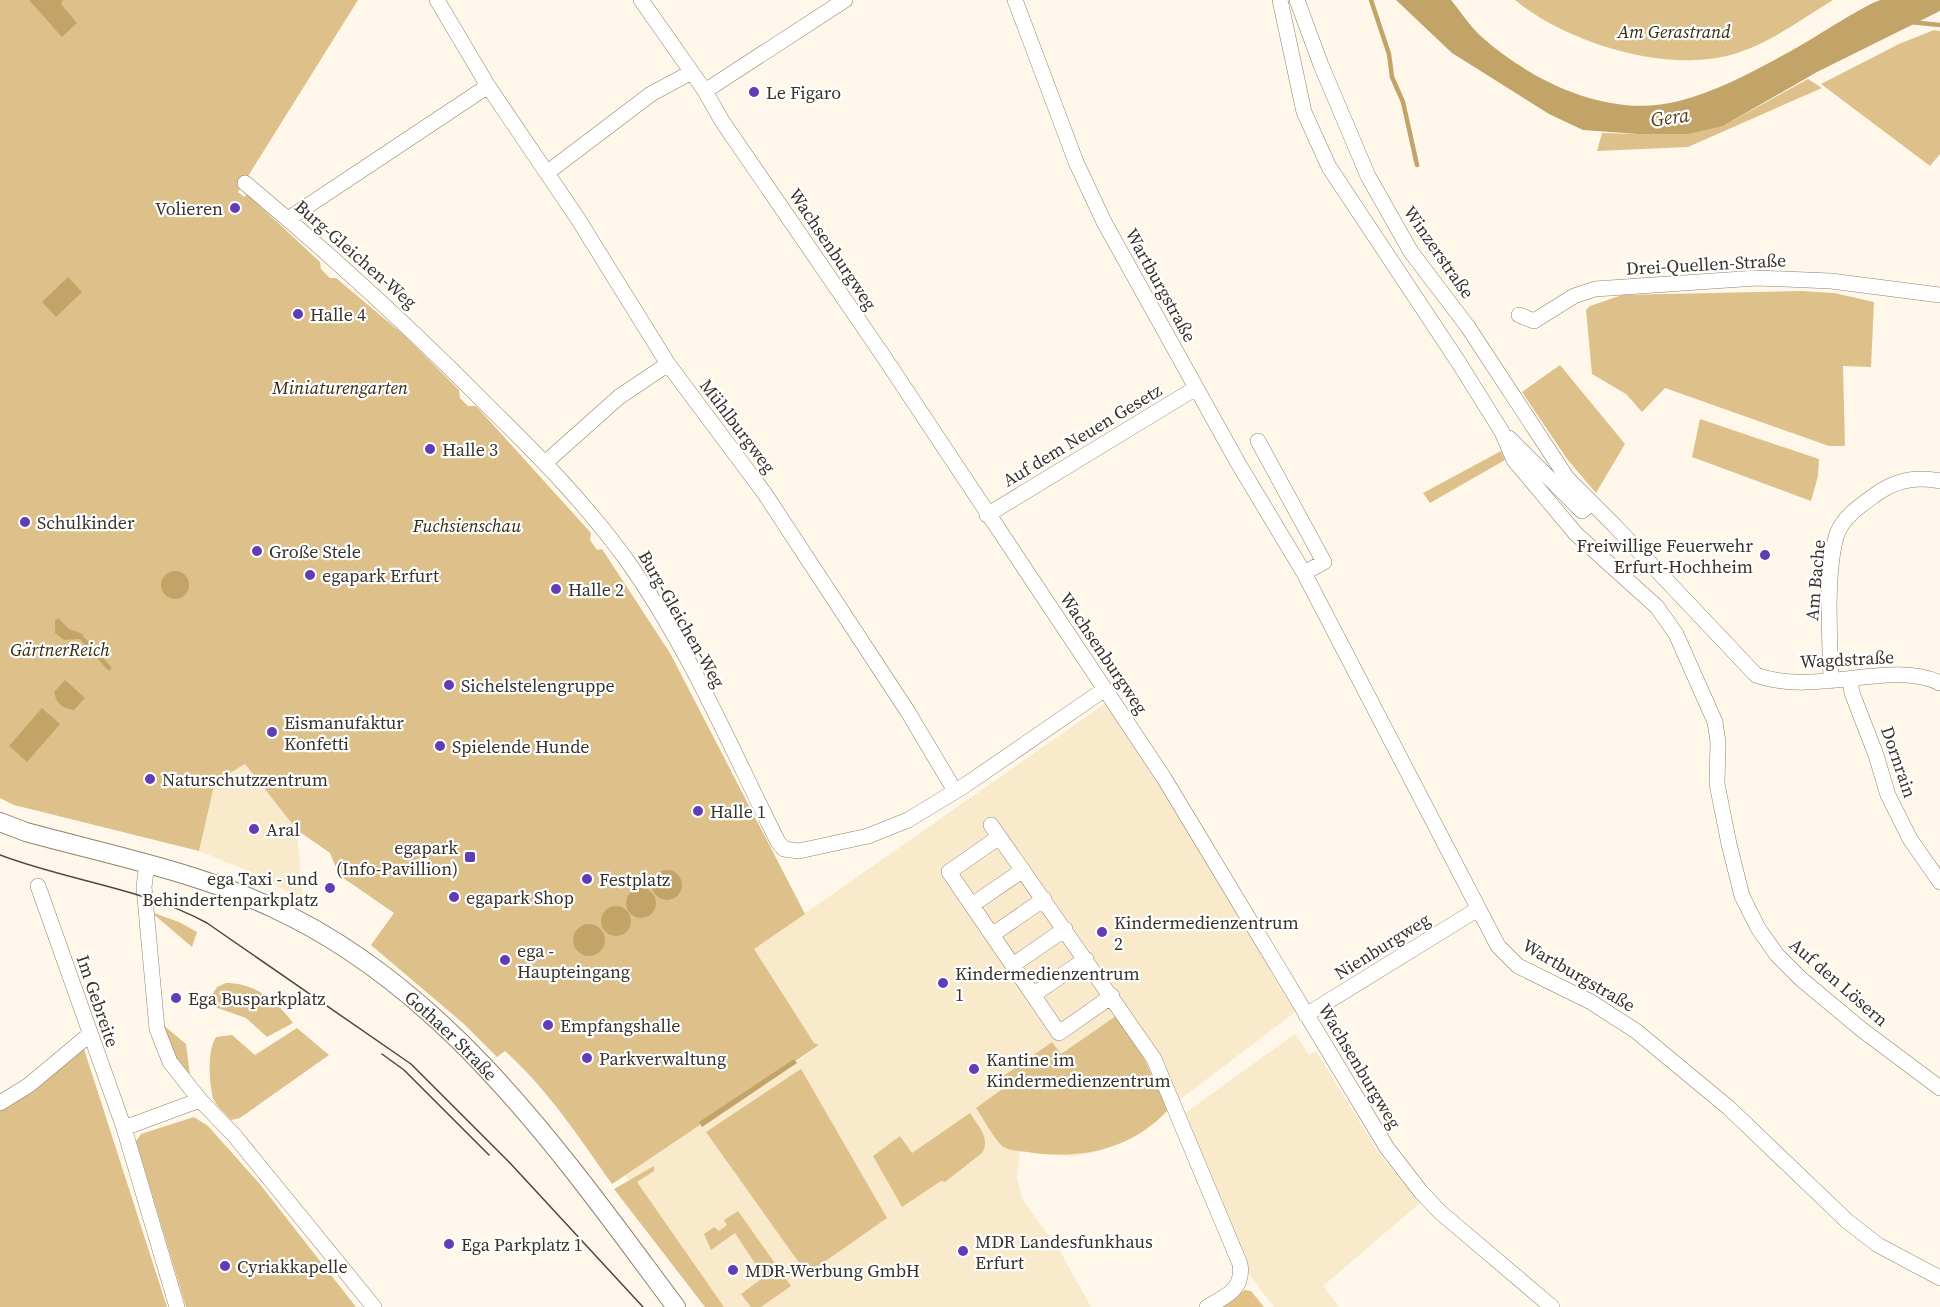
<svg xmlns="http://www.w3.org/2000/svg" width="1940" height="1307" viewBox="0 0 1940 1307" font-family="'Source Serif 4',serif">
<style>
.built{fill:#faeacc}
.green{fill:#dec18a}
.forest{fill:#e3c286}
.water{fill:#c3a468}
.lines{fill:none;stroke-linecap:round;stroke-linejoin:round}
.stream{stroke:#c3a468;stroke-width:4.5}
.minor-casing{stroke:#8e836f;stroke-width:16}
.major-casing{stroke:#8e836f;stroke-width:20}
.minor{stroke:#fff;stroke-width:15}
.major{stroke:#fff;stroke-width:18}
.tram{stroke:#4d483e;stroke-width:1.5}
.poi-dot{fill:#623cb4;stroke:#fff;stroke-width:2}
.labels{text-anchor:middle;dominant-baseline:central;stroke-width:4.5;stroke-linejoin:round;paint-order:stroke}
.park-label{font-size:18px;font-style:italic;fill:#382a0e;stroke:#fff}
.poi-label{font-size:18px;fill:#38332a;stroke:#fff;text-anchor:start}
.street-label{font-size:18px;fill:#38332a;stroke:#fff}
.water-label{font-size:20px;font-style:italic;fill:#594213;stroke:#fff}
</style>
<rect width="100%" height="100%" fill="#fff7ea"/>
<path class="built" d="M1106 703 1160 784 1298 1010 1128 1139 1099 1151 1072 1157 1020 1150 1017 1179 1023 1200 1060 1251 1091 1307H721L625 1175 819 1046 814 1043 754 949Z
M245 764 297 830 303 901 256 874 199 851 215 782Z
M1295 1034 1309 1055 1316 1051 1380 1155 1420 1203 1323 1286 1339 1307H1274L1245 1269 1181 1116Z"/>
<path class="green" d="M0 0H358L238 192 244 197 247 194 320 262 321 269 330 278H336L405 336 459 390 460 398 468 406H476L591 533 590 540 597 550 602 549 670 653 805 914 754 949 814 1043 819 1045 612 1184C579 1137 548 1090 505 1051L497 1057 464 1024 371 945 394 913 339 875 330 853 297 830 245 764 215 782 199 851 14 805 0 798Z
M1515 0H1833C1803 18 1773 41 1740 52 1673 76 1568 44 1515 0Z
M1934 30 1940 31V154L1930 166 1821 84 1899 44Z
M1808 79 1822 88 1688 147 1597 151 1602 133 1638 134 1723 126Z
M1801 291 1834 293 1874 302 1871 367 1843 366 1845 446H1829L1665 388 1642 412 1626 394 1592 374 1586 310 1590 306 1622 295Z
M1560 365 1625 444 1596 493 1567 459 1522 392Z
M1700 419 1819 459 1818 476 1811 501 1692 457Z
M1501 451 1505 460 1430 503 1423 493Z
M151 912 179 922 197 932 192 947Z
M226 983C255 983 276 1000 293 1023L267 1037 246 1018 215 1007 213 993 217 987Z
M1119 1014 1134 1037 1168 1110C1132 1149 1084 1159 1033 1153 1024 1151 1010 1152 1002 1146 992 1136 984 1119 976 1108L1008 1085 1002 1077 1052 1042 1061 1054Z
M162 1024 186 1044 190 1075 176 1058Z
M297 1028 329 1055 240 1118 231 1120C226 1114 216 1106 213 1098 209 1082 207 1051 216 1037L232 1035 255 1055Z
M84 1049 167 1307H0V1110Z
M801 1069 887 1218 807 1274 706 1132Z
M970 1113C978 1126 991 1138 982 1153L945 1182 941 1181 902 1207 873 1156 900 1136 912 1153Z
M194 1117 208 1126 259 1183 356 1307H186L136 1141 141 1134Z
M654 1166V1171L637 1182 724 1307H705L614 1189Z
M738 1211 791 1286 761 1307H751L741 1294 764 1277 735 1233 711 1250 704 1234 714 1227 719 1231 727 1225 724 1220Z"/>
<path class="forest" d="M1245 1290 1251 1291 1264 1307H1219Z"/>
<path class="water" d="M29 0H63L61 4 77 23 62 37Z
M1396 0H1451C1461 12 1471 28 1483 38 1534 83 1611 119 1679 101 1721 90 1760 68 1798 47 1814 38 1869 2 1881 0 1899 0 1921 0 1940 0V11L1817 72 1723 126 1688 134H1638L1583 130 1549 114 1452 53Z
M68 277 82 292 56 317 42 302Z
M161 585a14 14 0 1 1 28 0a14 14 0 1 1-28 0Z
M58 618 69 629 83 634 80 639 64 640 55 633V621Z
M65 680 85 698 74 710C61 708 57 704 54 692Z
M42 708 60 724 27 762 9 746Z
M652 885a15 15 0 1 1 30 0a15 15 0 1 1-30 0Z
M626 903a15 15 0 1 1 30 0a15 15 0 1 1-30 0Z
M601 921a15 15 0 1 1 30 0a15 15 0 1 1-30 0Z
M573 940a16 16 0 1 1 32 0a16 16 0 1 1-32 0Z
M794 1059 797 1063 702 1127 699 1122Z"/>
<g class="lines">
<path class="stream" d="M1371 0 1389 54 1392 77 1403 102 1417 165
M1910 22 1940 25
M81 637 109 668"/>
<g class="minor-casing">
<path id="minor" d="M437 0 488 86 578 219 668 364 765 494 908 712 955 791
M641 0 705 91 722 121 882 354 1164 778 1387 1148 1421 1192 1440 1212 1552 1307
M1015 0 1076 162 1104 222 1238 463 1304 573 1498 946 1518 966 1591 1002 1636 1031 1729 1108 1847 1221 1878 1245 1940 1278
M1280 0 1304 112 1329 167 1459 363 1502 432 1514 460 1576 534 1657 607 1676 634 1715 722 1718 742 1717 784 1729 844 1742 896 1758 928 1777 955 1801 979 1861 1029 1940 1088
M1297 0 1321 65 1368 176 1411 252 1468 327 1567 478 1614 525 1756 675C1815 697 1891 659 1940 683
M705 91 845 0
M548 172 651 94 690 73
M245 183C330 254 411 328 489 407 538 455 588 506 628 562 689 648 731 748 778 842L784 849 799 851 868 836 908 820 964 786 1105 689
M288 219 488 86
M1519 315 1534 321 1574 296 1595 289 1757 278 1831 281 1940 295
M1509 438 1582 511 1591 503
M1258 441 1324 562 1304 573
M545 463 619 397 668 364
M987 515 1196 388
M1850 680 1852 693 1876 755 1888 795 1910 839 1940 882
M1831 681C1830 641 1825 572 1837 534 1843 517 1861 505 1875 495 1895 480 1917 476 1940 481
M991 825 1154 1059 1240 1264C1244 1289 1227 1296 1207 1307
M999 837 949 872 1059 1033 1112 996
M147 863 144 887 157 1029 170 1062 200 1100 234 1135 374 1307
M38 886 124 1128 177 1307
M972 905 1023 870
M992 935 1044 899
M1013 965 1065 929
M1033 995 1086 959
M1306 1015 1478 909
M0 1103 29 1085 89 1035
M124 1128 200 1100"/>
</g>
<g class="major-casing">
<g id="major">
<path id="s1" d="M0 822 26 832C110 855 194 871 273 908 448 988 564 1157 676 1307"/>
</g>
</g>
<use href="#minor" class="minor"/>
<use href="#major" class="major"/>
<path class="tram" d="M0 855C68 881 143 888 207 923L411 1064 510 1163 643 1307
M382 1054 404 1070 489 1155"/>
</g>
<g class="poi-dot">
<circle cx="754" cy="92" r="6"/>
<circle cx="235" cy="208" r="6"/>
<circle cx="298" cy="314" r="6"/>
<circle cx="430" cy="449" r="6"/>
<circle cx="25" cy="522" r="6"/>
<circle cx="257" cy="551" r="6"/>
<circle cx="1765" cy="555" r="6"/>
<circle cx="310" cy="575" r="6"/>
<circle cx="556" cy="589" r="6"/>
<circle cx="449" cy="685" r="6"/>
<circle cx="272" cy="732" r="6"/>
<circle cx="440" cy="746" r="6"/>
<circle cx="150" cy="779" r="6"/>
<circle cx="698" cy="811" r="6"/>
<circle cx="254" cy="829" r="6"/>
<rect x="464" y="851" width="12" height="12" rx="3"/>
<circle cx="587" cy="879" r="6"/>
<circle cx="330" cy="888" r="6"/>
<circle cx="454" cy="897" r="6"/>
<circle cx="1102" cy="932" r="6"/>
<circle cx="505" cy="960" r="6"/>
<circle cx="943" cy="983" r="6"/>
<circle cx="176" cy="998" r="6"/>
<circle cx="548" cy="1025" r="6"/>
<circle cx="587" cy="1058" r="6"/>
<circle cx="974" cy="1069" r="6"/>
<circle cx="449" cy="1244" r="6"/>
<circle cx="963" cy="1251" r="6"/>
<circle cx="225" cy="1266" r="6"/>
<circle cx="733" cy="1270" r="6"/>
</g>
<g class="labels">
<g class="park-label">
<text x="1674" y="31">Am Gerastrand</text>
<text x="340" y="387">Miniaturengarten</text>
<text x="467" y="525">Fuchsienschau</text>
<text x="60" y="649">GärtnerReich</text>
</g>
<g class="poi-label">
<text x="766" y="92">Le Figaro</text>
<text x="223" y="208" text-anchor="end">Volieren</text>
<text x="310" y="314">Halle 4</text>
<text x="442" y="449">Halle 3</text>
<text x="37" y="522">Schulkinder</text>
<text x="1753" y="545" text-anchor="end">Freiwillige Feuerwehr<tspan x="1753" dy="21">Erfurt-Hochheim</tspan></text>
<text x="269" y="551">Große Stele</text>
<text x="322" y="575">egapark Erfurt</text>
<text x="568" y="589">Halle 2</text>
<text x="461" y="685">Sichelstelengruppe</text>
<text x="284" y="722">Eismanufaktur<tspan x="284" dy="21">Konfetti</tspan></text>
<text x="452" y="746">Spielende Hunde</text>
<text x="162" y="779">Naturschutzzentrum</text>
<text x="710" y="811">Halle 1</text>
<text x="266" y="829">Aral</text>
<text x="458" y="847" text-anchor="end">egapark<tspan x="458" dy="21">(Info-Pavillion)</tspan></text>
<text x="318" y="878" text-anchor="end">ega Taxi - und<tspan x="318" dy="21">Behindertenparkplatz</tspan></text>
<text x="599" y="879">Festplatz</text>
<text x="466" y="897">egapark Shop</text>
<text x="1114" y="922">Kindermedienzentrum<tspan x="1114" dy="21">2</tspan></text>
<text x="517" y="950">ega -<tspan x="517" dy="21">Haupteingang</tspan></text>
<text x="955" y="973">Kindermedienzentrum<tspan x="955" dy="21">1</tspan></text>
<text x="188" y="998">Ega Busparkplatz</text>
<text x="560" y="1025">Empfangshalle</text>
<text x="599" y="1058">Parkverwaltung</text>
<text x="986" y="1059">Kantine im<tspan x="986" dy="21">Kindermedienzentrum</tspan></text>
<text x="975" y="1241">MDR Landesfunkhaus<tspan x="975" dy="21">Erfurt</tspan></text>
<text x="461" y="1244">Ega Parkplatz 1</text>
<text x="237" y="1266">Cyriakkapelle</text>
<text x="745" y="1270">MDR-Werbung GmbH</text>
</g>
<g class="street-label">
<text transform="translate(833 249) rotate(56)">Wachsenburgweg</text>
<text transform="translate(1439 252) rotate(55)">Winzerstraße</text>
<text transform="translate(356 254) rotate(41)">Burg-Gleichen-Weg</text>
<text transform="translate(1706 264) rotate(-3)">Drei-Quellen-Straße</text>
<text transform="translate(1161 285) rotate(61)">Wartburgstraße</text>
<text transform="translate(738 426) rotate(53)">Mühlburgweg</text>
<text transform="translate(1082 435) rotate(-31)">Auf dem Neuen Gesetz</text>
<text transform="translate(1815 580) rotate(-85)">Am Bache</text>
<text transform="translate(682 619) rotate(60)">Burg-Gleichen-Weg</text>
<text transform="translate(1104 653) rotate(56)">Wachsenburgweg</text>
<text transform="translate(1847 659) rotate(-3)">Wagdstraße</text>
<text transform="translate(1899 762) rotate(71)">Dornrain</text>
<text transform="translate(1382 946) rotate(-32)">Nienburgweg</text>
<text transform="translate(1579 975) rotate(30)">Wartburgstraße</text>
<text transform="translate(1839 982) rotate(41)">Auf den Lösern</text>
<text transform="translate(98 1001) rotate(71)">Im Gebreite</text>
<text stroke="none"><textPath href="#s1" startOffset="507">Gothaer Straße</textPath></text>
<text transform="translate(1360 1066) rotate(59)">Wachsenburgweg</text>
</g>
<g class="water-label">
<text transform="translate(1670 117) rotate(-8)">Gera</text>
</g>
</g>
</svg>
